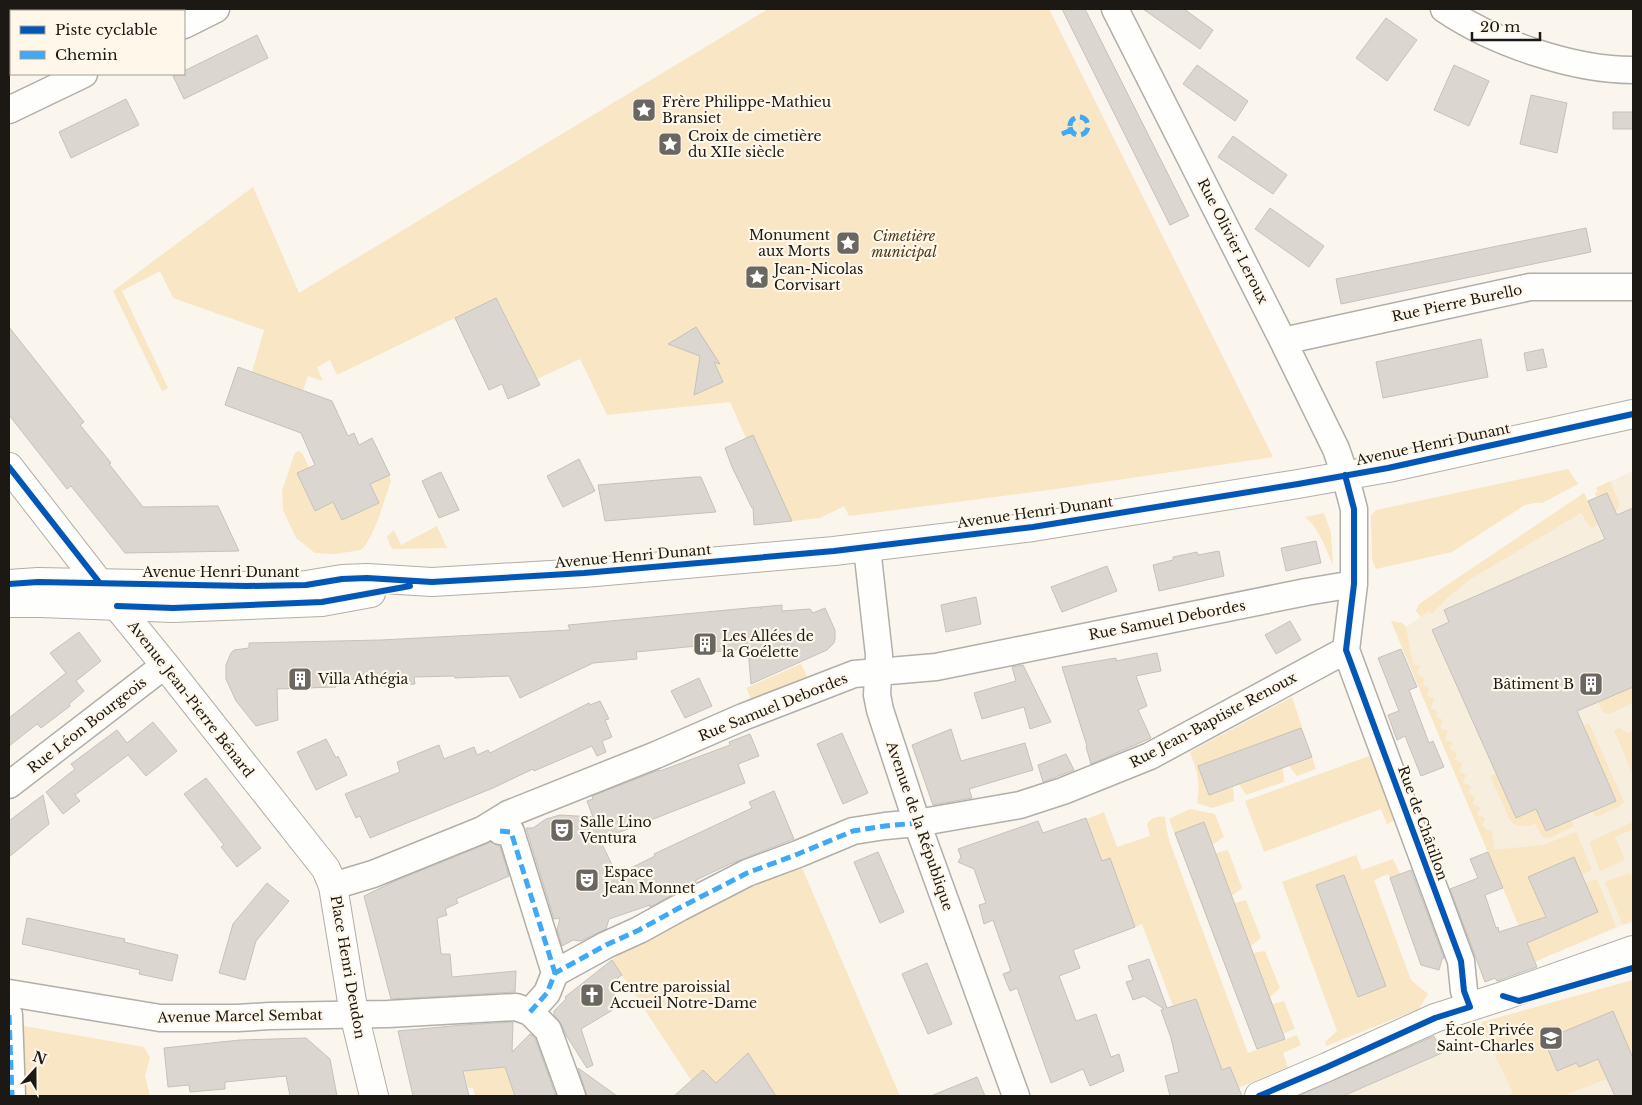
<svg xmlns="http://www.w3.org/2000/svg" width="1642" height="1105" viewBox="0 0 1642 1105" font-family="'Libre Baskerville',serif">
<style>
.built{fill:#f7eede}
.green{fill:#f8e6c4}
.building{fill:#dbd7d0;stroke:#c5c2bb}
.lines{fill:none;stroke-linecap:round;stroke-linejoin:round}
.street-casing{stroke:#b2aea8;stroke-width:29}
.secondary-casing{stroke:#b2aea8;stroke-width:30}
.primary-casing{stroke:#b2aea8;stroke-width:30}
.street{stroke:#fefefc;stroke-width:26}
.secondary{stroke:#fefefc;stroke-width:28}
.primary{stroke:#fefefc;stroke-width:28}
.quiet{stroke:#3fa9f5;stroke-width:5;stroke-dasharray:10 5;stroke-linecap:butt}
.cycleway-casing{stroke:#fef7ea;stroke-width:9}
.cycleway{stroke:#0057b8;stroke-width:6}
.labels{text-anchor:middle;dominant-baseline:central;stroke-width:4.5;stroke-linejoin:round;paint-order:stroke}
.poi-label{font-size:14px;fill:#1c1914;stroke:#fef7ea;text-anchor:start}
.park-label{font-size:14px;font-style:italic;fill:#4b3b1a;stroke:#fef7ea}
.street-label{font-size:14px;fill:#1c1914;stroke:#fef7ea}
</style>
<rect width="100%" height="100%" fill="#faf6ee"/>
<path class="built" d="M1633 471V923L1623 925 1534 962 1391 621 1402 623 1406 627 1421 617 1416 611 1419 604 1584 493 1588 501 1597 497 1595 493 1598 492 1596 488Z
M1633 980V1096H1286L1390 1052 1434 1036 1442 1053 1449 1043 1484 1033 1482 1022Z"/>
<path class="green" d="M768 9H1049L1273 457 1049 490 849 516 844 506 820 518 783 522 730 402 607 415 580 359 537 379 496 298 337 375 330 360 317 367 323 381 308 376 303 390 252 372 264 330 173 298 160 271 122 291 168 388 162 391 113 291 253 187 299 293Z
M299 451 302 453 309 467 316 465 342 520 379 503 370 484 389 475 391 481C385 497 374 539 361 550L335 554 315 553 296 538 283 510 282 491 294 455 296 452Z
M1568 469 1578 484 1542 503H1534L1525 505 1452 552 1376 569 1372 560 1371 516 1376 510Z
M1610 481 1620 505 1608 520 1591 528 1581 513 1469 580 1446 599 1432 614 1429 611 1421 617 1416 611 1419 604 1584 493 1588 501 1597 497 1595 493 1598 492 1596 488Z
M1324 513 1331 533 1333 565C1326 549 1319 528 1305 517Z
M437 526 447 548 393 549 390 546 387 536 394 530 401 545Z
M1391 621 1402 623 1406 627 1413 664 1420 666 1417 674 1425 678 1423 685 1429 688 1427 696 1434 699 1431 708 1437 711 1436 717 1443 720 1440 728 1448 731 1445 740 1453 742 1450 749 1457 753 1455 760 1462 763 1459 772 1466 775 1463 783 1471 786 1468 793 1475 797 1473 804 1480 808 1477 815 1485 818 1482 826 1492 832 1494 850 1543 845 1576 832 1592 870 1582 875 1585 883 1597 879 1616 927 1534 962Z
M801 664 808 678 753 703 746 688Z
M1633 687V703L1609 714 1603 712 1598 702Z
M1292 697 1316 769 1297 776 1289 766 1283 768 1284 782 1246 795 1239 784 1233 786 1234 801 1212 808 1197 803C1201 781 1197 772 1190 752Z
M1589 723 1624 802 1620 806 1596 817 1593 811 1616 800 1583 726Z
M1620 728 1627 733 1633 730V775L1614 730Z
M1372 755 1396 820 1387 824 1381 809 1264 852 1245 801Z
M1497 773 1516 818 1536 809 1546 831 1571 820 1574 826 1549 838C1540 839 1539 831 1536 824L1522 826 1513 824 1509 818 1490 776Z
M1190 809 1215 814 1224 837 1212 845 1215 853 1228 850 1242 888 1232 896 1234 903 1246 900 1261 938 1251 946 1253 953 1265 951 1280 988 1270 997 1273 1004 1284 1001 1295 1029 1255 1045 1169 819Z
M1104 812 1117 847 1150 836 1147 824C1150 818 1159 815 1165 817L1166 826 1169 840 1248 1053 1297 1035 1301 1045 1283 1053 1288 1067 1238 1088 1230 1067 1222 1070 1196 999 1173 1006 1142 924 1135 927 1110 859 1102 861 1087 819Z
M1633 822V829L1615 837 1625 860 1600 871 1589 842Z
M1356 855 1362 870 1393 859 1400 874 1390 878 1388 874 1374 880 1411 980 1428 994 1419 1009 1326 1046 1325 1042 1337 1031 1282 882Z
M800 863 900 1096H771L746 1055 716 1083 703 1070 691 1080 612 960 644 937 750 880Z
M1630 873 1633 879V920L1623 925 1605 882Z
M1633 980V1055H1632L1612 1011 1544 1040 1557 1071 1576 1063 1579 1067 1598 1059 1607 1079 1562 1096H1507L1513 1093 1484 1033 1482 1022Z
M18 1025 144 1047 150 1058 145 1076 150 1096H22Z
M503 1067 508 1069 509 1079 515 1096H475L473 1088H468L464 1071Z"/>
<path class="building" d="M1062 9H1085L1189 216 1170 225Z
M1143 9H1184L1213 30 1200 49Z
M1386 18 1417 40 1387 81 1356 58Z
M257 35 268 58 184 99 173 76 177 74H184V71Z
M1197 65 1248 101 1235 121 1183 84Z
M1454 65 1489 81 1469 126 1434 110Z
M1531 95 1567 103 1557 153 1520 144Z
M126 99 139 125 71 158 59 132Z
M1613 112H1633V129H1613Z
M1233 136 1287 175 1273 194 1218 157Z
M1270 208 1324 246 1309 267 1255 229Z
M1586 228 1591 252 1341 304 1336 279Z
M496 298 540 385 508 399 502 384 489 390 455 318Z
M9 327 84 422 80 425 111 463 109 464 143 507 218 506 239 551 125 553 71 486 67 489 9 415Z
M696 327 720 364 714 362 723 382 694 395 700 356 668 344Z
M1481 339 1488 377 1383 398 1376 362Z
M1543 349 1547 367 1527 371 1524 353Z
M238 367 332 401 348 436 354 433 359 445 372 438 390 475 370 484 379 503 342 520 333 502 315 511 297 473 315 465 301 433 225 405Z
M753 435 792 521 754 525 753 507 752 508 732 467 725 448Z
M579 459 595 491 563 507 547 476Z
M441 472 459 510 439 518 422 481Z
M695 477H701L716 512 605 521 598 485Z
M1607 493 1617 515 1633 508V687L1577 711 1616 801 1546 831 1536 809 1516 818 1432 630 1449 622 1444 610 1605 539 1588 501Z
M1316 541 1321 563 1286 571 1281 548Z
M1219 551 1224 576 1159 591 1153 565 1173 560V557L1197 552 1198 555Z
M1107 566 1117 591 1062 612 1051 587Z
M976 597 981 624 946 632 941 605Z
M782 605V611L810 609 813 613 825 608 835 630V639L834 643 827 650 751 684 748 649 698 653 697 646 636 652 637 659 593 663 520 698 509 676 455 678 454 676 414 677 415 684 384 686 383 678 336 680V687L277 689 278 720 256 726 236 701 226 679V665L231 653 234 650 249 648V643L381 640 570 630 568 625 759 607 761 609 760 607Z
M1290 621 1301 640 1276 654 1265 635Z
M79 632 101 661 76 681 84 691 69 704 70 706 41 728 37 724 9 746V718L66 673 50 653Z
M1401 649 1417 687 1409 690 1429 743 1433 741 1444 767 1421 776 1405 736 1397 740 1388 715 1399 711 1378 658Z
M1157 653 1161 671 1136 676 1147 706 1138 710 1151 738 1091 764 1086 747 1087 746 1062 667 1116 658V661Z
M1023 665 1051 722 1030 729 1024 707 982 719 974 693 1016 681 1012 667Z
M699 678 712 706 685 718 671 691Z
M600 701 609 719 605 720 612 737 602 741 606 752 597 756 592 746 534 771 533 769 493 788 370 838 360 816 356 818 345 794 400 772 397 762 439 745 444 759 474 747 477 755 488 750 490 753 589 703 590 705Z
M153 722 177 751 146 776 128 755 75 795 80 801 63 814 46 792 75 769 71 764 117 730 127 743Z
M1301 728 1312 757 1209 795 1198 766Z
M951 729 961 761 1025 743 1033 770 969 789 972 798 933 805 912 745Z
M842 733 868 793 843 804 817 744Z
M750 734 759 756 738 764 745 783 600 840 617 875 655 856 654 854 752 808 749 802 774 791 794 839 730 864 696 880V882L650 907V905L609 919 606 929 581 941 573 940 562 946 557 930 560 918 554 919 526 828H533L546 819 560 815 593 817 587 801 593 799 592 796 659 770 660 771 730 745 729 742Z
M326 739 336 758 338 756 347 775 316 790 297 752Z
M1066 754 1074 770 1043 782 1038 765Z
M206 778 261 848 237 867 221 847 224 845 184 794Z
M43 795 49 824 9 857V821Z
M1086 818 1102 861 1110 858 1135 927 1073 950 1080 968 1059 976 1076 1021 1096 1014 1111 1057 1119 1054 1124 1071 1090 1086 1083 1069 1051 1083 1017 988 1010 991 1003 974 1011 971 993 920 984 924 979 905 986 903 974 869 958 862 961 857 958 849 1038 821 1043 833Z
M1204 822 1285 1039 1257 1049 1175 833Z
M491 842 500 846 509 876 456 899 458 903 445 909 447 915 437 918 441 954H450L452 977 516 971 515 992 391 999 364 896 395 881Z
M878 852 904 912 880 923 854 862Z
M1488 852 1503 888 1485 895 1496 928 1498 927 1499 932 1546 917 1528 877 1574 857 1598 912 1527 943 1537 967 1497 981 1495 978 1485 982 1450 889 1478 878 1470 859Z
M1411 870 1444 958 1442 959 1439 970 1421 965 1390 878Z
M1344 875 1386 986 1358 997 1316 885Z
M267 883 289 901 256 941 245 980 219 973 233 924Z
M27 918 125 939 124 942 178 955 172 981 139 974 140 970 22 944Z
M1149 959 1167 1008 1196 999 1222 1070 1230 1067 1242 1096H1170L1165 1076 1179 1072 1171 1038 1161 1010 1164 1009 1144 996 1133 1000 1126 982 1133 980 1128 966Z
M612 960 622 975 608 985 621 1005 581 1029 593 1065 587 1068 566 1035 562 1025 554 1015V1011L566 999 565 997Z
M927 963 952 1024 928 1034 902 974Z
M1613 1011 1633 1058V1096H1615L1598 1059 1579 1067 1576 1063 1557 1071 1544 1040Z
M513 1022 512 1052 530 1034 532 1035 535 1038 556 1096H515L505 1067 463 1071 469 1096H413L398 1031 463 1025Z
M1434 1036 1442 1053 1343 1096H1298Z
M306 1038 330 1059 337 1096H290L286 1076 225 1082V1089L190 1092 189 1085 168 1087 164 1048 240 1040Z
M748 1053 776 1096H674L703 1070 716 1083Z
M578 1068 617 1096H587Z
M977 1077 985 1096H931Z"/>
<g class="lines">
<g class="street-casing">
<path id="street" d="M1115 9 1283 341 1336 449 1345 475 1354 509V584L1346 650 1461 961 1464 991 1470 1007
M1444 9C1494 43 1573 70 1633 70
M184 25 216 9
M9 110 84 74
M1283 341 1530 287H1633
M867 548 879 655 877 695 880 710 917 823 1016 1096
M9 785 165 665
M500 831 511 832 555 973
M333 886 373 874 482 830 508 814 656 755 743 717 854 674 936 667 1306 592 1354 584
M9 993 160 1018H238L270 1016 388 1014 516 1007 530 1012 548 1030 572 1096
M530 1012 547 993 555 973 606 945 639 930 679 908 747 873 798 854 853 831 885 826 917 823 1020 805 1063 791 1150 756 1346 650
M9 1015 12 1096"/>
</g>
<g class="secondary-casing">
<path id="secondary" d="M9 467 117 606 165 665 326 869 333 886 354 1014 374 1096
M1259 1096 1327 1067 1435 1018 1503 996 1633 950"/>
</g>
<g class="primary-casing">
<path id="primary" d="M9 584 38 582 247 586 306 585 342 579 367 578 432 582 584 573 834 551 1033 527 1298 484 1388 468 1633 414
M9 603H40L173 608 322 602 371 593"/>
</g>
<use href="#street" class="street"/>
<use href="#secondary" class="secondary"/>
<use href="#primary" class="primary"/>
<path class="quiet" d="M1070 126a9 9 0 1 1 18 0a9 9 0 1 1-18 0Z
M1062 134 1071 130
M500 831 511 832 555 973
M530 1012 547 993 555 973 606 945 639 930 679 908 726 884 747 873 798 854 853 831 885 826 917 823
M9 1015 12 1096"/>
<g class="cycleway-casing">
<path id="cycleway" d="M9 467 99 582
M1345 475 1354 509V584L1346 650 1461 961 1464 991 1470 1007
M9 584 38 582 247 586 306 585 342 579 367 578 432 582 584 573 834 551 1033 527 1298 484 1388 468 1633 414
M117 606 173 608 322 602 410 586
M1503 996 1519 1001 1633 968
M1259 1096 1327 1067 1435 1018 1470 1007"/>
</g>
<use href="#cycleway" class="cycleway"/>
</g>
<defs>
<g id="sight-square" transform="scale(1.25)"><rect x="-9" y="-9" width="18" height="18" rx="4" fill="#6a6660" stroke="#fef7ea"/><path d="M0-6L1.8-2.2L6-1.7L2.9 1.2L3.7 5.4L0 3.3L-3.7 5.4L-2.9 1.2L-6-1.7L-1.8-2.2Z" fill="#fff"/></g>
<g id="building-square" transform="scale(1.25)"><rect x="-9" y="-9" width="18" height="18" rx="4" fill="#6a6660" stroke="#fef7ea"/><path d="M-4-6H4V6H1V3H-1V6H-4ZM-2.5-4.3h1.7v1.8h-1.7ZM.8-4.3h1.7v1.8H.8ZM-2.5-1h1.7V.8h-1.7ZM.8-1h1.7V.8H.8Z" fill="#fff"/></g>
<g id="theatre-square" transform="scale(1.25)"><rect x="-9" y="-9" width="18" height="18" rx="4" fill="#6a6660" stroke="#fef7ea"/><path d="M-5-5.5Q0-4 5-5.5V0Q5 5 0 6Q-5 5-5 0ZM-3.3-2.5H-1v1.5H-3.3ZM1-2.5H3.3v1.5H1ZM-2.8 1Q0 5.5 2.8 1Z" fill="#fff"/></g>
<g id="church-square" transform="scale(1.25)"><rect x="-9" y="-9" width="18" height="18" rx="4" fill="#6a6660" stroke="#fef7ea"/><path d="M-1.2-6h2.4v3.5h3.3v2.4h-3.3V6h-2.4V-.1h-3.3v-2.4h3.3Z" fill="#fff"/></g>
<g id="school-square" transform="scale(1.25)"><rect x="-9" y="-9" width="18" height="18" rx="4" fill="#6a6660" stroke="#fef7ea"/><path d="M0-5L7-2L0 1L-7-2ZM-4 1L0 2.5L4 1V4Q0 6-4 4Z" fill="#fff"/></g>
</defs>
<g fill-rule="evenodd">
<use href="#sight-square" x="644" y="110"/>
<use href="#sight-square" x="670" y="144"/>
<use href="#sight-square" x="848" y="243"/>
<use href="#sight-square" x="757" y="277"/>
<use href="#building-square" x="705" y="644"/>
<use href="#building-square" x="300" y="679"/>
<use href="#building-square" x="1591" y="684"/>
<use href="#theatre-square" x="562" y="830"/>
<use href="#theatre-square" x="587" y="880"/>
<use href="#church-square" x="592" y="995"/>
<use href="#school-square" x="1551" y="1038"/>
</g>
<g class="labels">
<g class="poi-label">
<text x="662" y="102">Frère Philippe-Mathieu<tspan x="662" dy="16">Bransiet</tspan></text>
<text x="688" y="136">Croix de cimetière<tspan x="688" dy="16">du XIIe siècle</tspan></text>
<text x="830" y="235" text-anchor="end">Monument<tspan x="830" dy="16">aux Morts</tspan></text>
<text x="774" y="269">Jean-Nicolas<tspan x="774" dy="16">Corvisart</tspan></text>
<text x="722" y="636">Les Allées de<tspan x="722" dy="16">la Goélette</tspan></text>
<text x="318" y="679">Villa Athégia</text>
<text x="1574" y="684" text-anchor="end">Bâtiment B</text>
<text x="580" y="822">Salle Lino<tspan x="580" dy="16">Ventura</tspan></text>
<text x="604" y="872">Espace<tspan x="604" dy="16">Jean Monnet</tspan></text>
<text x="610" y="987">Centre paroissial<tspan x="610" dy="16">Accueil Notre-Dame</tspan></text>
<text x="1534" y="1030" text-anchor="end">École Privée<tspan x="1534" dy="16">Saint-Charles</tspan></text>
</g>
<g class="park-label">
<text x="904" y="236">Cimetière<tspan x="904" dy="16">municipal</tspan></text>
</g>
<g class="street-label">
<text transform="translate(1233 241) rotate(63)">Rue Olivier Leroux</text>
<text transform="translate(1457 303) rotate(-12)">Rue Pierre Burello</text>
<text transform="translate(1433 444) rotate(-12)">Avenue Henri Dunant</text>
<text transform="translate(1035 512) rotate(-8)">Avenue Henri Dunant</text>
<text transform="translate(633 556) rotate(-5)">Avenue Henri Dunant</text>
<text x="221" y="572">Avenue Henri Dunant</text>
<text transform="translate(1167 620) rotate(-11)">Rue Samuel Debordes</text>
<text transform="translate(191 699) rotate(52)">Avenue Jean-Pierre Bénard</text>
<text transform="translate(773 707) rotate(-22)">Rue Samuel Debordes</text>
<text transform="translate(1213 720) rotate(-28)">Rue Jean-Baptiste Renoux</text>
<text transform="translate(87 725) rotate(-38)">Rue Léon Bourgeois</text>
<text transform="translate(1423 823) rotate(70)">Rue de Châtillon</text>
<text transform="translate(920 826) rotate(71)">Avenue de la République</text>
<text transform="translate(348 967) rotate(80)">Place Henri Deudon</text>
<text transform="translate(240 1016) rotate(-1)">Avenue Marcel Sembat</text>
</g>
</g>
<rect width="1642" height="1105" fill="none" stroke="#1c1914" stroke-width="20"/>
<rect x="10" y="10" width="175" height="65" fill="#fef7ea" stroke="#a49e94"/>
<rect x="20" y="26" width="25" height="8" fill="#0057b8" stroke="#a49e94"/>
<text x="55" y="35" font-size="15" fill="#1c1914">Piste cyclable</text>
<rect x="20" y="51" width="25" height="8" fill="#3fa9f5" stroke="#a49e94"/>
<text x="55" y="60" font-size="15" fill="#1c1914">Chemin</text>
<g transform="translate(35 1070) rotate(21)" stroke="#fef7ea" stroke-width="4" paint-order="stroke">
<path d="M0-4L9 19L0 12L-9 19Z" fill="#1c1914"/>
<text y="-8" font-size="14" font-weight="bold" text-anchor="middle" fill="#1c1914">N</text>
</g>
<path d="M1472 32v8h68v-8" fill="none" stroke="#1c1914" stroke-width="2.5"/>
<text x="1480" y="32" font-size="15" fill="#1c1914" stroke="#fef7ea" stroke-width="4" paint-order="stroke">20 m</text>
</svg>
